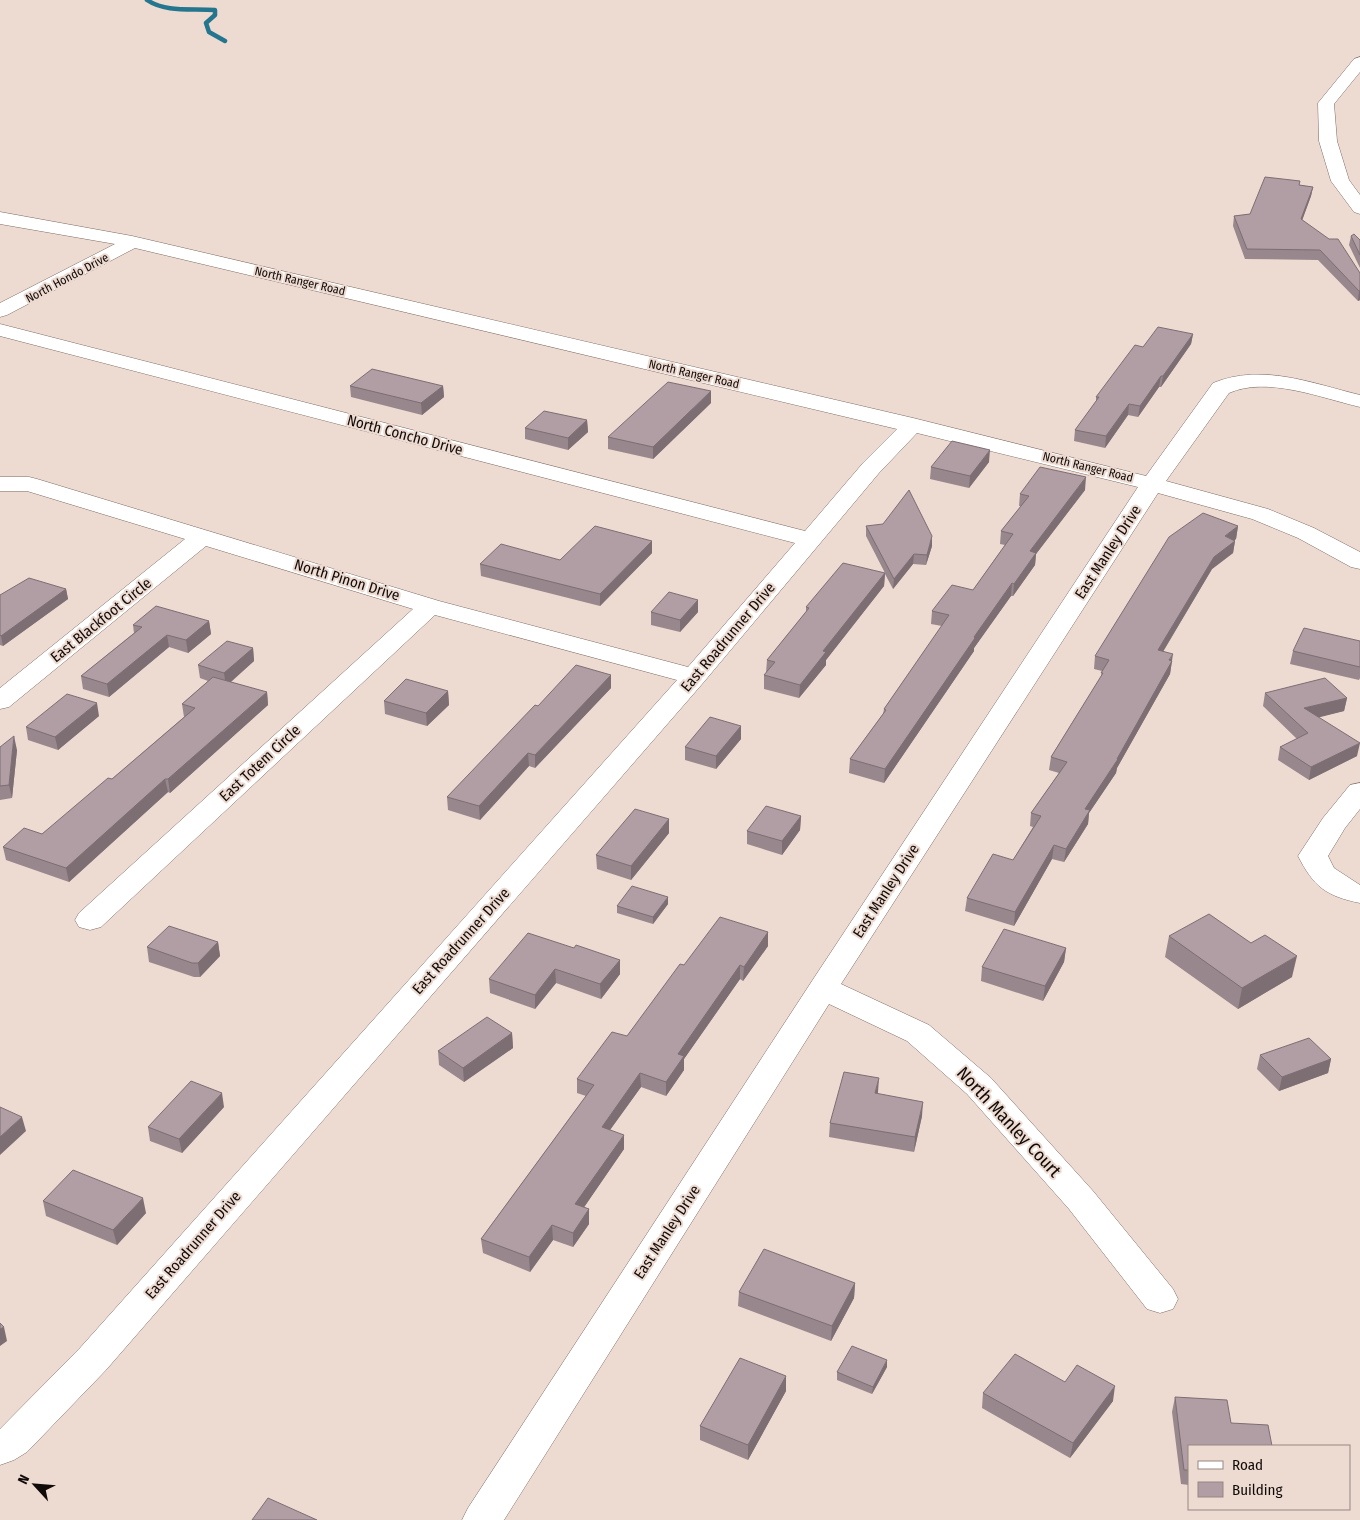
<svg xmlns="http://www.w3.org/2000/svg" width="1360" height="1520" viewBox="0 0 1360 1520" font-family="'Fira Sans Condensed',sans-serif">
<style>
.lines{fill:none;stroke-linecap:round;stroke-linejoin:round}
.stream{stroke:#24768e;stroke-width:4.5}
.minor-casing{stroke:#7d6c64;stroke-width:1}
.minor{fill:#fff;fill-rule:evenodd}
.wall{fill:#98878d}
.shaded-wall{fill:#7c6e73}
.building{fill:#b19da4;stroke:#7c6e73}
.labels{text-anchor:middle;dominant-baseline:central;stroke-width:4;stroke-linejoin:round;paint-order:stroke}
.far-street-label{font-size:12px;fill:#100a08;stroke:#eddad1}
.street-label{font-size:15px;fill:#100a08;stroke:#eddad1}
.near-street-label{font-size:18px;fill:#100a08;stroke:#eddad1}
</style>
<rect width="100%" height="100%" fill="#eddad1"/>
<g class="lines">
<path class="stream" d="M147 0C166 13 193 8 215 10V15L206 23 209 32 225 41"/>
<g class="minor-casing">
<path id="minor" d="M1360 57V72L1334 104 1337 141 1349 180 1360 195V214L1354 212 1331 181 1319 141 1318 103 1354 59Z
M0 212 132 236 913 418 1146 476 1213 383C1262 363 1311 383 1360 395V407C1321 398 1267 376 1229 393L1166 481 1268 509 1314 528 1360 552V569L1351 567 1298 538 1252 519 1158 493 841 984 929 1025 991 1078 1093 1191 1173 1289 1178 1299 1173 1309 1160 1313 1147 1309 1069 1209 967 1094 907 1041 829 1004 504 1520H462L468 1508 812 981 1138 487 917 433 879 473 703 683 106 1370 27 1452 14 1460 0 1465V1429L80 1348 677 680 435 615 101 927 90 930 79 927 75 920 79 913 413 609 206 546 9 707 0 709V688L185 539 27 491H0V477H29L37 479 439 601 688 667 795 543 0 336V324L805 531 863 463 897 429 135 248 7 315 0 317V303L115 244 0 224Z
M1360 783V809L1345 828 1328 856 1334 868 1360 885V903C1326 896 1314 887 1298 856L1323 818 1350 785Z"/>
</g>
<use href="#minor" class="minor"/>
</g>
<path class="wall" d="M1299 185 1313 187 1311 196 1302 220 1360 273V300L1358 301 1318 260 1245 259 1233 226 1234 216 1250 214Z
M1351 236 1360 240V268L1349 245Z
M1193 334 1191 344 1161 387H1159L1138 417 1128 415 1105 448 1074 441 1075 430 1096 402V397L1143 347Z
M350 386H443L444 397 422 415 351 397Z
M711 403 653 459 608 449V437Z
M587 420 588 432 568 450 525 439V428Z
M989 462 969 488 930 479 931 467Z
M1085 490 1036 554 1035 565 1013 596H1011L974 648V651L884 783 849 773 850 759 883 714 884 709 942 626 931 624 932 611 973 590 1005 545 1000 544 1001 531 1021 506H1019L1020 494Z
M866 526 932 546 926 565 913 564 893 589 885 574 884 586 826 660V665L799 698 764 689V675L766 673 767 660 806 612V607L885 573 866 536Z
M1238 526 1236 539 1234 540 1235 541 1233 553 1212 569 1163 652 1172 661 1170 674 1117 768 1116 773 1089 813 1088 824 1064 862 1052 859 1014 926 965 911 967 898 1013 860 1033 827 1030 826 1031 813 1059 773 1049 770 1051 757 1101 677 1102 671 1094 669 1095 656Z
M652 541V553L600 606 481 576 480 564 560 560Z
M66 589 68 599 3 646 0 645V595Z
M698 600V612L680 632 651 625V612Z
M209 621 211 634 188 653 169 647 109 697 83 689 81 676 134 633 133 625Z
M1360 641V678L1359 680 1290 664 1293 651Z
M253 648 254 661 231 682 267 692 268 705 170 793 168 792 69 882 6 860 3 847 42 834 112 779 184 717 182 704 208 681 200 678 198 665Z
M611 675V688L535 768 529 766 480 820 448 810 447 797 538 706Z
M448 691 449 705 427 726 385 714 384 701Z
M1265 693 1347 698 1344 711 1318 717 1357 756 1309 780 1278 760 1280 747 1297 739 1263 706Z
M99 716 58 750 28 740 26 727Z
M741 726V739L716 769 685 760V747Z
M0 747 17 750 12 798 0 800Z
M801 816 800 830 782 855 747 844V831Z
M669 819V833L631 880 597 869 596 855Z
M668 904 653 924 617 913V906Z
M768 932V946L743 981 740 979 684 1059V1070L666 1096 641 1087 610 1130 624 1149 584 1207 589 1209V1224L573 1247 553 1240 530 1272 483 1253 481 1239 586 1096 577 1093V1079L627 1036 684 965Z
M1169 936 1292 977 1238 1009 1165 957Z
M218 942 220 956 200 977H194L149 962 147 947Z
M574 948 620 960V974L601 999 556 983 535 1009 490 993 489 979Z
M1066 948 1064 962 1043 1001 981 981 982 967Z
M512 1033 513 1048 464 1082 439 1065 438 1051Z
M1260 1055 1331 1059 1328 1073 1279 1091 1257 1069Z
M878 1092 877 1094 922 1116 914 1152 829 1137 830 1123Z
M224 1107 182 1153 150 1141 148 1127Z
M43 1201 146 1213 117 1245 46 1216Z
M855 1283 854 1298 831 1341 738 1306 739 1292Z
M887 1367 872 1394 837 1380V1372Z
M786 1376V1391L748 1460 700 1440V1426Z
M1065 1382 1113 1401 1070 1458 982 1408 983 1393Z
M1175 1397 1231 1423 1189 1446V1485L1181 1484 1172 1412Z"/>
<path class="shaded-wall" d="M1313 187 1311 196 1299 229 1301 219Z
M1359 291H1360V300L1358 301Z
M1193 334 1191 344 1161 387 1163 376Z
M1161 376 1159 387 1138 417 1140 406Z
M443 386 444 397 422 415 421 403Z
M711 391V403L653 459V447Z
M1129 404 1128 415 1105 448 1106 436Z
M587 420 588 432 568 450V438Z
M990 450 989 462 969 488 970 476Z
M1086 477 1085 490 1036 554 1035 565 1013 596 1014 584 1030 551Z
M1238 526 1236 539 1223 549 1225 536Z
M932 536V546L926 565 927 555Z
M652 541V553L600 606V594Z
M1235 541 1233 553 1212 569 1156 663 1158 650 1214 557Z
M914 554 913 564 893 589 894 579Z
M885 573 884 586 826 660V665L799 698 800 685 823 651Z
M1012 583 1011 596 974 648V651L884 783 885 769 974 637Z
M66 589 68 599 3 646 1 636Z
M698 600V612L680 632V620Z
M209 621 211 634 188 653 186 640Z
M167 635 169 647 109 697 107 684Z
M253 648 254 661 226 686 224 673Z
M1173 654 1170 674 1117 768 1116 773 1089 813 1088 824 1064 862 1066 849 1085 809Z
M611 675V688L535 768V755Z
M448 691 449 705 427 726 426 713Z
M267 692 268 705 170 793 168 779Z
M1347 698 1344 711 1301 722 1304 708Z
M97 703 99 716 58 750 55 737Z
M741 726V739L716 769V756Z
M14 736 17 750 12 798 9 785Z
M1360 743 1357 756 1309 780 1311 767Z
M528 753 529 766 480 820 479 806Z
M165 779 168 792 69 882 66 868Z
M801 816 800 830 782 855V841Z
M669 819V833L631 880V866Z
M1054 845 1052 859 1014 926 1015 912Z
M668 897V904L653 924V917Z
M768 932V946L743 981 744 967Z
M218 942 220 956 200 977 198 963Z
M1066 948 1064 962 1043 1001 1045 986Z
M1297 956 1292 977 1238 1009 1242 988Z
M620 960V974L601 999 600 984Z
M740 965V979L684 1059V1070L666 1096V1082L678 1054Z
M555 969 556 983 535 1009V995Z
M512 1033 513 1048 464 1082 463 1068Z
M1331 1059 1328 1073 1279 1091 1282 1077Z
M640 1073 641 1087 602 1141V1127Z
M879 1078 878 1092 874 1108 875 1093Z
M222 1093 224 1107 182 1153 179 1139Z
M923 1102 922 1116 914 1152 915 1137Z
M22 1117 26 1131 0 1155V1137Z
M624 1135V1149L576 1219 575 1204Z
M143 1198 146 1213 117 1245 113 1230Z
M589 1209V1224L573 1247V1233Z
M552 1225 553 1240 530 1272 529 1257Z
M855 1283 854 1298 831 1341 832 1326Z
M4 1327 7 1341 0 1346V1329Z
M887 1360V1367L872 1394 873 1387Z
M786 1376V1391L748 1460V1445Z
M1115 1386 1113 1401 1070 1458 1073 1443Z"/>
<path class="building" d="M1265 177 1300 181 1299 185 1313 187 1301 219 1329 239H1338L1360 273V291H1359L1320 250 1247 249 1234 216 1250 214Z
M1354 234 1360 240V255L1351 236Z
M1158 327 1193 334 1163 376H1161L1140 406 1129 404 1106 436 1075 430 1099 397H1096L1135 345 1143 347Z
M372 369 443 386 421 403 350 386Z
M668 382 711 391 653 447 608 437Z
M544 411 587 420 568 438 525 428Z
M952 441 990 450 970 476 931 467Z
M1040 467 1086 477 1030 551 1036 553 1014 584 1012 583 974 637 975 638 885 769 850 759 886 710 884 709 949 615 932 611 952 585 973 590 1013 534 1001 531 1029 496 1020 494Z
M909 490 932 536 927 555 914 554 894 579 866 526 883 524Z
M1203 513 1238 526 1225 536 1235 541 1214 557 1158 650 1173 654 1169 660 1172 661 1117 759H1118L1085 809 1090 810 1066 849 1054 845 1015 912 967 898 993 854 1013 860 1041 816 1031 813 1067 762 1051 757 1103 673H1101L1109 660 1095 656 1169 537Z
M595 526 652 541 600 594 480 564 501 544 560 560Z
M843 563 885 573 823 651 826 652 800 685 764 675 775 662 767 660 809 608 806 607Z
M29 578 66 589 1 636 0 635V595Z
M669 592 698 600 680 620 651 612Z
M156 606 209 621 186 640 167 635 107 684 81 676 142 627 133 625Z
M1304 628 1360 641V667L1293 651Z
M227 641 253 648 224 673 198 665Z
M576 665 611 675 535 755 528 753 479 806 447 797 535 705 538 706Z
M213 677 267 692 168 779H165L66 868 3 847 24 828 42 834 108 778 112 779 195 708 182 704Z
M1325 678 1347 698 1304 708 1360 743 1311 767 1280 747 1308 733 1265 693Z
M406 679 448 691 426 713 384 701Z
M67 694 97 703 55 737 26 727Z
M710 717 741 726 716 756 685 747Z
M14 736 9 785 0 786V747Z
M766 806 801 816 782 841 747 831Z
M635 809 669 819 631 866 596 855Z
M632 886 668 897 653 917 617 906Z
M1209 914 1251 943 1265 935 1297 956 1242 988 1169 936Z
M720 917 768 932 744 967 740 965 678 1054 684 1056 666 1082 640 1073 602 1127 624 1135 575 1204 589 1209 573 1233 552 1225 529 1257 481 1239 594 1085 577 1079 612 1032 627 1036 680 964 684 965Z
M169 926 218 942 198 963H192L147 947Z
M1004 929 1066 948 1045 986 982 967Z
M528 933 574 948 576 945 620 960 600 984 555 969 535 995 489 979Z
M487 1017 512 1033 463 1068 438 1051Z
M1309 1038 1331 1059 1282 1077 1260 1055Z
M844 1072 879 1078 875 1093 923 1102 915 1137 830 1123Z
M191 1081 222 1093 179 1139 148 1127Z
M0 1107 22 1117 0 1137Z
M73 1170 143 1198 113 1230 43 1201Z
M764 1249 855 1283 832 1326 739 1292Z
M0 1323 4 1327 0 1329Z
M852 1346 887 1360 873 1387 837 1372Z
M1015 1354 1065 1382 1077 1365 1115 1386 1073 1443 983 1393Z
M740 1358 786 1376 748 1445 700 1426Z
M1175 1397 1227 1400 1231 1423 1268 1425 1272 1446H1189V1470H1184Z
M268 1498 317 1520H252Z"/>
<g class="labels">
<g class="far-street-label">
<text transform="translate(67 278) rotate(-28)">North Hondo Drive</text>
<text transform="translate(300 281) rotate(13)">North Ranger Road</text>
<text transform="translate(694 374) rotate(13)">North Ranger Road</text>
<text transform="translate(1088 467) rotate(14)">North Ranger Road</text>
</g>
<g class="street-label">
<text transform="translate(405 435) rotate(15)">North Concho Drive</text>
<text transform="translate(1108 552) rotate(-57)">East Manley Drive</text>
<text transform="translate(347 580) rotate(17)">North Pinon Drive</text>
<text transform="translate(101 620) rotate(-39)">East Blackfoot Circle</text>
<text transform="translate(728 637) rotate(-50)">East Roadrunner Drive</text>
<text transform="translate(260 763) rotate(-43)">East Totem Circle</text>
<text transform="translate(886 891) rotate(-57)">East Manley Drive</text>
<text transform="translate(461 941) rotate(-48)">East Roadrunner Drive</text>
<text transform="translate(667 1232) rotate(-57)">East Manley Drive</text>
<text transform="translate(193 1245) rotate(-49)">East Roadrunner Drive</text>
</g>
<g class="near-street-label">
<text transform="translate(1009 1122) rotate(47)">North Manley Court</text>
</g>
</g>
<rect x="1188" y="1445" width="162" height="65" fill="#eddad1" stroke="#958781"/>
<rect x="1198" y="1461" width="25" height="8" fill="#ffffff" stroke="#958781"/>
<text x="1232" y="1470" font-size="15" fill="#100a08">Road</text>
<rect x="1198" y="1482" width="25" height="15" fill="#b19da4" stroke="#958781"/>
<text x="1232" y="1495" font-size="15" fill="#100a08">Building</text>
<g transform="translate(35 1485) rotate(296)" stroke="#eddad1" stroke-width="4" paint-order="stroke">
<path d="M0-4L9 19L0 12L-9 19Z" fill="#100a08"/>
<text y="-8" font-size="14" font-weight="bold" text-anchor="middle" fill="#100a08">N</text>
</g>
</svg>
